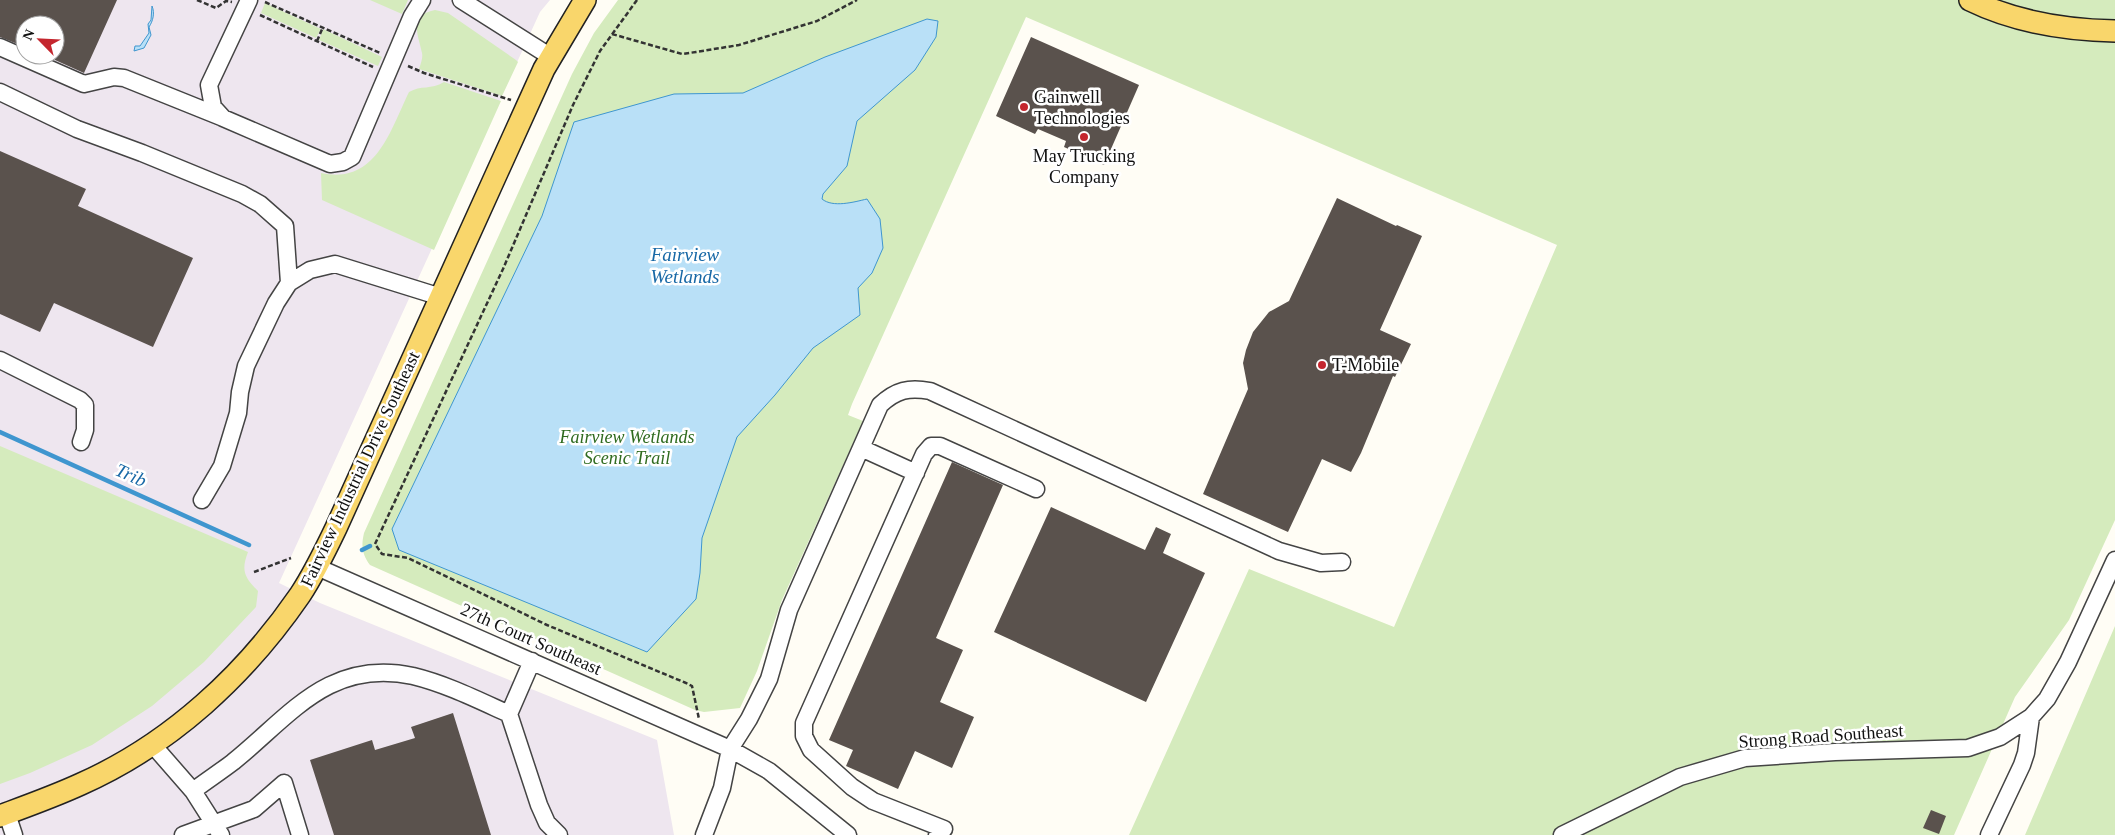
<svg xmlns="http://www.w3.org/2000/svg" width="2115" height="835" viewBox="0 0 2115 835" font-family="'Times New Roman',serif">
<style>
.industrial{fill:#eee6ef;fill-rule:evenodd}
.green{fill:#d5ebbd}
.water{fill:#b9e0f7;stroke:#3f96cf}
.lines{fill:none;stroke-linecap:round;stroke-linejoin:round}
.stream{stroke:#3f96cf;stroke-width:4.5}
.building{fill:#5a524d}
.minor-casing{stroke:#444;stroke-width:19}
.major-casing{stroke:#222;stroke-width:24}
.path{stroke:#333;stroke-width:2.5;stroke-dasharray:5 2.5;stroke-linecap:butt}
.minor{stroke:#fff;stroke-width:16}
.major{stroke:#f9d66b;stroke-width:21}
.poi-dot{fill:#c4262e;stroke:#fff;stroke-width:2}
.labels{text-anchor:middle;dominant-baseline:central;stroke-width:5;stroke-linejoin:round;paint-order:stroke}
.poi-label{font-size:18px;fill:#111;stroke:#fff;text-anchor:start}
.park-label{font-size:18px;font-style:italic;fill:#2f6b1f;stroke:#fff}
.street-label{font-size:18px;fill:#111;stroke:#fff}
.water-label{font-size:19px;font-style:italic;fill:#1768a6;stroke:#fff}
</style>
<rect width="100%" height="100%" fill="#fffdf5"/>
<path class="industrial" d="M0 0H550L540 12 279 583 320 603 657 740 674 835H0ZM25 25H55V55H25Z"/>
<path class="green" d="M370 0H408L402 14Z
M618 0H2115V520L2069 620 2015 697 1954 835H1129L1249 569 1394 627 1557 245 1026 17 852 404 848 415 863 421 782 600 757 671 740 708 704 712 695 710 370 565C362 554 361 546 364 533L572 74 594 33Z
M265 3 321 29 316 38 261 13Z
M435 10 448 13 516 60 518 62 502 96 419 69C421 63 423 58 422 53 418 34 408 15 435 10Z
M323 29 382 57 378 66 319 40Z
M444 82 501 101 434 250 322 200 321 173C376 185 390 131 409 92 421 85 431 90 444 82Z
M0 446 248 552C241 570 244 577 258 591L256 607 204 662 152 706 92 745 30 773 0 784Z
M2115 626V835H2025Z"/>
<path class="water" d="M152 6C155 13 153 21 149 27L151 35 144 48 134 51 135 46H140L149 33 148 24 151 20Z
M927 19 938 21 936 37 915 70 857 121 847 166 823 194 822 199C833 208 854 202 867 199L880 219 883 248 872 273 858 288 860 315 813 348 775 395 737 437 702 538 700 573 696 599 647 652 399 550 392 529 542 216 574 122 674 94 743 93 825 57Z"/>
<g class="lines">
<path class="stream" d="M0 432 249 545
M362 550 370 546"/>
</g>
<path class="building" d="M0 0H117L84 73 55 60V25H25V47L0 37Z
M1031 37 1139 85 1104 165 1064 147 1066 141 1038 129 1035 134 996 116Z
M0 151 86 189 78 206 193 258 153 347 54 303 40 332 0 314Z
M1337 198 1396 226 1397 225 1422 236 1380 330 1411 344 1395 377 1393 376 1361 453 1351 472 1322 459 1288 532 1203 494 1248 389 1243 363 1246 350 1253 332 1269 312 1289 301Z
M952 462 1003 485 936 638 963 650 940 702 974 717 952 768 915 751 898 789 846 766 853 750 829 740Z
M1051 507 1145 550 1156 527 1171 534 1163 553 1205 573 1146 702 994 632Z
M453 713 491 835H334L310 760 372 740 375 750 415 738 411 727Z
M1931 810 1946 816 1939 834 1923 828Z"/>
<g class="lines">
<g class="minor-casing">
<path id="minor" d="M249 0 209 85 213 107 223 118 330 164 343 162 352 157 412 16 422 0
M461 0 551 57
M0 47 84 84 114 77 124 78 221 117
M0 92 77 129 142 153 242 194 260 204 285 226 289 283
M0 360 80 400 85 405V430L81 442
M861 448 916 473
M202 500 222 466 238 413 240 392 246 366 276 303 289 283 310 270 335 264 441 297
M317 567 730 749 769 771 848 835
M532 661 509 714 539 805 547 823 559 835
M152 744 193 791 221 835
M193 791C206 781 220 772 233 762 290 716 329 658 413 676 446 684 478 700 509 714
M7 814 14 835
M183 835 254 809 284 783 300 835
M704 835 722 788 730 749 749 719 769 679 789 610 880 405C896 390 909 387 930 391L1279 551 1321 563 1342 562
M937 835 944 829 873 801 852 787 811 750 804 736V723L924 454 931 446H940L1036 489
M1562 835 1680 777 1745 758 1835 752 1968 748 2000 737 2031 717 2047 699 2068 662 2115 560
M1989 835 2022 765 2026 753 2031 717"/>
</g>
<g class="major-casing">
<path id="major" d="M1970 0C2015 22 2065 30 2115 31
M0 816C27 806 55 796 81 784 171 744 245 675 300 595 314 574 325 551 336 528L544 69 585 0"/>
</g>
<path class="path" d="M197 0 216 8 226 1 232 2
M637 0 600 51 573 105 503 269 375 544 382 554 408 558 547 625 686 683 692 686 699 719
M265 2 380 53
M260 15 373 67
M612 34 682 54 696 52 739 45 817 21 857 0
M317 41 323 27
M408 66 424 73 511 100
M254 572 291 558"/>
<use href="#minor" class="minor"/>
<use href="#major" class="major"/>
</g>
<g class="poi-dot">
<circle cx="1024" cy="107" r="5"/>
<circle cx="1084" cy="137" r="5"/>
<circle cx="1322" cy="365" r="5"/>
</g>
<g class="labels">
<g class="poi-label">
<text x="1034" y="97">Gainwell<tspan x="1034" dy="21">Technologies</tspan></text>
<text x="1084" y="156" text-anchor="middle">May Trucking<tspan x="1084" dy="21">Company</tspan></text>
<text x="1332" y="365">T-Mobile</text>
</g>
<g class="park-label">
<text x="627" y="437">Fairview Wetlands<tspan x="627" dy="21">Scenic Trail</tspan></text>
</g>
<g class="street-label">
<text transform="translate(360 469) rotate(-65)">Fairview Industrial Drive Southeast</text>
<text transform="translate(531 639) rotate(24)">27th Court Southeast</text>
<text transform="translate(1821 736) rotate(-4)">Strong Road Southeast</text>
</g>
<g class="water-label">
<text x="685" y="254">Fairview<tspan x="685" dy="22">Wetlands</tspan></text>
<text transform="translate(131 475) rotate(24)">Trib</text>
</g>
</g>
<g transform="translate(40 40) rotate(294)"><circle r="24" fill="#ffffff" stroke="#a0a0a0"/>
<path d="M0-4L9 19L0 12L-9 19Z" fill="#c4262e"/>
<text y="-8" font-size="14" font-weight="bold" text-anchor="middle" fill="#111111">N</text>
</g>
</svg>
